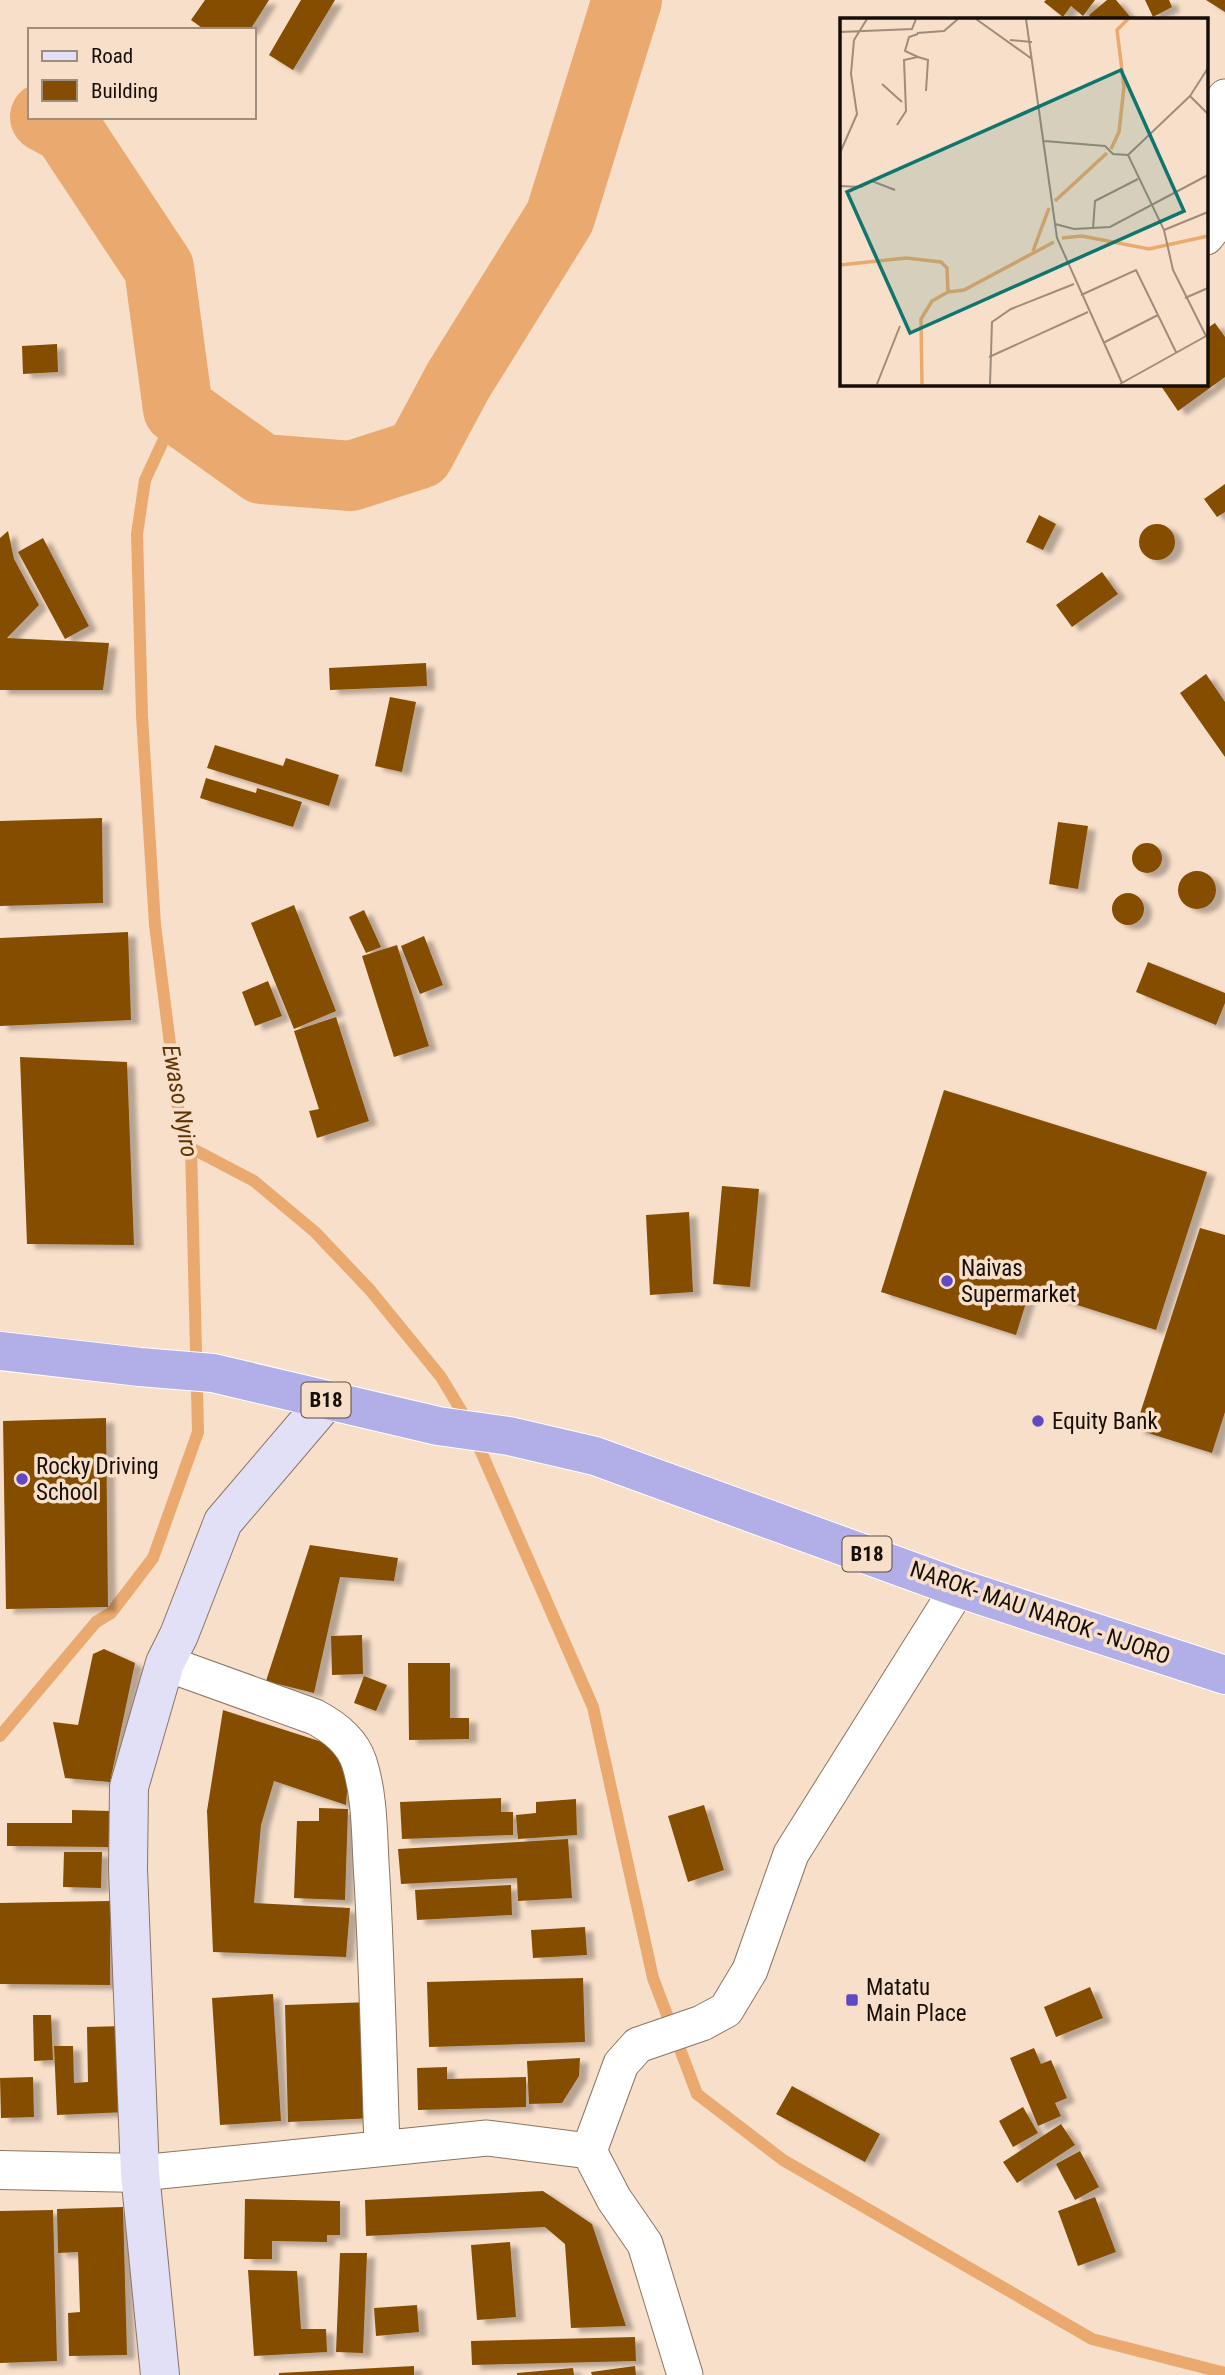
<svg xmlns="http://www.w3.org/2000/svg" width="1225" height="2375" viewBox="0 0 1225 2375" font-family="'Roboto Condensed',sans-serif">
<style>
.lines{fill:none;stroke-linecap:round;stroke-linejoin:round}
.stream{stroke:#eaaa6f;stroke-width:12}
.river{stroke:#eaaa6f;stroke-width:70}
.building{fill:#854d03;filter:url(#shadow)}
.minor-casing{stroke:#8b7562;stroke-width:37}
.tertiary-casing{stroke:#8b7562;stroke-width:40}
.secondary-casing{stroke:#8b7562;stroke-width:40}
.trunk-casing{stroke:#fff;stroke-width:40}
.minor{stroke:#fff;stroke-width:35}
.tertiary{stroke:#fff;stroke-width:38}
.secondary{stroke:#e2e0f6;stroke-width:38}
.trunk{stroke:#b2aee8;stroke-width:38}
.poi-dot{fill:#6049c2;stroke:#f8dfca;stroke-width:2.5}
.labels{text-anchor:middle;dominant-baseline:central;stroke-width:7;stroke-linejoin:round;paint-order:stroke}
.shield{fill:#f8dfca;stroke:#5a4d42;stroke-width:2}
.shield-label{font-size:21px;font-weight:bold;fill:#170f07}
.poi-label{font-size:23px;fill:#170f07;stroke:#f8dfca;text-anchor:start}
.street-label{font-size:23px;fill:#170f07;stroke:#f8dfca}
.water-label{font-size:24px;font-style:italic;fill:#5d3402;stroke:#f8dfca}
.inset-river{fill:none;stroke:#eaaa6f;stroke-width:3.5}
.inset-road{fill:none;stroke:#9e8c7c;stroke-width:2}
.view{fill:#0f766e;fill-opacity:0.15;stroke:#0f766e;stroke-width:3.5}
.inset-edge{fill:none;stroke:#170f07;stroke-width:3.5}
</style>
<defs>
<filter id="shadow"><feDropShadow dx="8" dy="4.5" stdDeviation="2" flood-color="#0004"/></filter>
</defs>
<rect width="100%" height="100%" fill="#f8dfca"/>
<g class="lines">
<path class="stream" d="M191 1148 254 1181 315 1232 370 1290 441 1377 468 1422
M475 1438 593 1707 653 1978 697 2094 783 2160 1092 2339 1225 2373
M0 1736 96 1622 111 1613 153 1558 198 1432 191 1148 178 1108 155 925 142 716 137 534 145 480 178 409"/>
<path class="river" d="M45 117 67 129 159 268 178 409 262 469 351 476 419 454 458 381 560 217 627 0"/>
</g>
<path class="building" d="M205 0H269L250 30H205L191 20Z
M301 0H335L293 70 269 55Z
M1046 0H1095L1083 16 1071 6 1063 17 1044 2Z
M1107 0H1116L1132 19H1093L1089 15Z
M1145 0H1169L1172 7 1153 17Z
M1206 0H1225V12Z
M1215 323 1225 337V377L1178 411 1159 383H1206V329Z
M57 344 58 372 23 374 22 346Z
M1225 484V512L1217 517 1204 499Z
M1039 515 1056 524 1043 550 1026 542Z
M1139 542a18 18 0 1 1 36 0a18 18 0 1 1-36 0Z
M8 531 14 559 39 605 7 638 109 643 103 690H0V538Z
M43 538 89 626 65 639 18 552Z
M1102 572 1118 594 1072 627 1056 605Z
M426 663 427 686 330 690 329 668Z
M1206 674 1225 702V757L1180 693Z
M390 697 416 702 402 772 375 766Z
M215 745 283 766 286 758 339 775 329 806 207 768Z
M206 778 256 793 257 788 302 802 293 827 200 798Z
M102 818 103 903 0 906V821Z
M1058 822 1088 826 1078 889 1049 884Z
M1132 858a15 15 0 1 1 30 0a15 15 0 1 1-30 0Z
M1178 890a19 19 0 1 1 38 0a19 19 0 1 1-38 0Z
M1112 909a16 16 0 1 1 32 0a16 16 0 1 1-32 0Z
M294 905 336 1011 294 1029 251 923Z
M364 910 381 947 366 953 349 917Z
M128 932 131 1020 0 1026V938Z
M424 936 443 985 420 994 401 946Z
M397 945 429 1046 394 1057 362 956Z
M1148 962 1225 993V1003L1216 1025 1136 992Z
M268 981 282 1016 255 1026 242 992Z
M336 1017 369 1121 317 1138 309 1111 319 1109 294 1031Z
M20 1057 127 1062 134 1245 27 1244Z
M944 1090 1207 1172 1156 1330 1030 1290 1016 1335 881 1292Z
M722 1186 759 1189 750 1287 713 1284Z
M689 1212 693 1292 650 1295 646 1215Z
M1200 1228 1225 1235V1412L1212 1453 1135 1429Z
M106 1418 108 1607 6 1609 3 1421Z
M310 1545 398 1558 394 1581 340 1577 314 1693 266 1681Z
M362 1635 363 1674 332 1675 331 1636Z
M104 1649 135 1663 110 1782 65 1778 53 1722 78 1725 93 1654Z
M408 1663H450V1718H469V1739L409 1740Z
M364 1676 387 1685 376 1711 354 1703Z
M223 1710 350 1751 346 1805 274 1781 261 1825 254 1903 350 1908 346 1957 213 1952 207 1811Z
M501 1798V1812H513V1835L402 1839 400 1802Z
M576 1799 577 1835 518 1839 516 1815 536 1813V1802Z
M704 1805 724 1870 688 1882 668 1816Z
M319 1808 348 1809 345 1900 294 1898 297 1821H319Z
M72 1810 110 1811 109 1847 7 1846V1823H72Z
M568 1839 572 1898 518 1901 517 1878 401 1884 398 1849Z
M64 1852H102L101 1888 63 1887Z
M511 1885 512 1915 417 1920 415 1890Z
M110 1901V1985L0 1984V1903Z
M585 1927 587 1955 533 1958 531 1930Z
M583 1978 585 2042 429 2047 427 1982Z
M1090 1987 1103 2018 1056 2037 1044 2007Z
M273 1994 281 2121 220 2125 212 1998Z
M371 2002 374 2118 288 2122 285 2005Z
M33 2015H51L53 2060 34 2061Z
M124 2026 127 2112 57 2115 54 2046H73L74 2083 88 2082 87 2027Z
M1034 2048 1041 2064 1051 2060 1067 2098 1055 2103 1061 2116 1038 2126 1010 2058Z
M580 2058 579 2076 562 2103 529 2104 527 2061Z
M447 2067V2079L526 2077V2107L418 2110 417 2068Z
M33 2077 34 2117 1 2118 0 2078Z
M792 2086 880 2134 865 2162 776 2114Z
M1023 2107 1038 2133 1013 2147 999 2121Z
M1061 2124 1075 2145 1017 2183 1003 2162Z
M1080 2151 1099 2187 1075 2200 1056 2164Z
M543 2191 592 2224 626 2326 571 2328 565 2244 545 2227 366 2236 365 2200Z
M1095 2197 1116 2252 1078 2266 1058 2211Z
M245 2199 340 2201V2235H327V2242L272 2241V2259H244Z
M123 2207 127 2355 69 2356 68 2313 80 2312 78 2252 58 2253 57 2209Z
M53 2210 57 2361 0 2363V2211Z
M510 2242 516 2317 477 2320 471 2245Z
M340 2253H367L363 2353 336 2352Z
M248 2270 297 2271 301 2329H326L327 2352 254 2356Z
M417 2305 419 2332 376 2336 374 2308Z
M635 2337 636 2361 472 2365 471 2341Z
M414 2366V2375H279V2373Z
M635 2366 636 2375H592L591 2372Z
M573 2368 574 2375H517V2373Z"/>
<g class="lines">
<g class="minor-casing">
<path id="minor" d="M1206 237 1221 218 1216 124 1225 97
M165 1663 315 1717C334 1727 352 1741 359 1762 371 1799 369 1840 372 1879 377 1969 379 2058 382 2147
M589 2151 621 2064 638 2045 702 2023 726 2010 750 1970 791 1854 958 1588
M140 2173 487 2138 589 2151 614 2199 645 2244 685 2375"/>
</g>
<g class="tertiary-casing">
<path id="tertiary" d="M0 2170 140 2173"/>
</g>
<g class="secondary-casing">
<path id="secondary" d="M160 2375 140 2173 128 1869 129 1787 165 1663 179 1635 223 1522 327 1400"/>
</g>
<g class="trunk-casing">
<path id="trunk" d="M0 1351 140 1367 213 1373 438 1426 509 1436 595 1456 958 1588 1225 1675"/>
</g>
<use href="#minor" class="minor"/>
<use href="#tertiary" class="tertiary"/>
<use href="#secondary" class="secondary"/>
<use href="#trunk" class="trunk"/>
</g>
<g class="poi-dot">
<circle cx="947" cy="1281" r="7"/>
<circle cx="1038" cy="1421" r="7"/>
<circle cx="22" cy="1479" r="7"/>
<rect x="845" y="1993" width="14" height="14" rx="3.5"/>
</g>
<g class="labels">
<g class="shield">
<rect x="301.5" y="1382.5" width="49" height="35" rx="5"/>
<rect x="842.5" y="1536.5" width="49" height="35" rx="5"/>
</g>
<g class="shield-label">
<text x="326" y="1400">B18</text>
<text x="867" y="1554">B18</text>
</g>
<g class="poi-label">
<text x="961" y="1268">Naivas<tspan x="961" dy="26">Supermarket</tspan></text>
<text x="1052" y="1421">Equity Bank</text>
<text x="36" y="1466">Rocky Driving<tspan x="36" dy="26">School</tspan></text>
<text x="866" y="1987">Matatu<tspan x="866" dy="26">Main Place</tspan></text>
</g>
<g class="street-label">
<text transform="translate(1040 1613) rotate(19)">NAROK- MAU NAROK - NJORO</text>
</g>
<g class="water-label">
<text transform="translate(180 1101) rotate(80)">Ewaso Nyiro</text>
</g>
</g>
<g transform="translate(840 18)">
<rect width="368" height="368" fill="#f8dfca"/>
<path class="inset-river" d="M271 131 279 114 284 69 277 12 288 1M215 183 267 135M222 220 242 218 309 231 368 218M193 233 209 190M0 247 66 240 101 244 107 250 108 274 92 283 81 301 82 366M108 274 124 272 214 224"/>
<path class="inset-road" d="M136 1 192 41M186 1 217 220 282 365M0 14 72 11 76 1M77 15 104 13 118 1M170 22 192 24M78 39 88 42 86 73M368 50 350 78 368 96M42 66 62 84M350 78 288 137 324 212 333 252 366 318M57 107 66 93 64 42 78 39 65 33 69 19 78 16M204 123 265 128 273 136 288 137M0 135 17 96 11 56 14 22 27 1M0 168 21 169 32 163 55 172M215 206 234 211 270 209 368 157M253 211 255 183 298 161M324 212 368 194M241 277 296 252 336 334M345 280 368 270M263 325 318 297M149 339 248 294M37 366 60 308M150 366 152 304 171 291 234 266M280 366 368 317"/>
<path class="view" d="M281 52 344 193 70 315 7 174Z"/>
<rect width="368" height="368" class="inset-edge"/>
</g>
<rect x="28" y="28" width="228" height="91" fill="#f8dfca" stroke="#9e8c7c" stroke-width="2"/>
<rect x="42" y="51" width="35" height="10" fill="#e2e0f6" stroke="#9e8c7c" stroke-width="2"/>
<text x="91" y="63" font-size="21" fill="#170f07">Road</text>
<rect x="42" y="80" width="35" height="21" fill="#854d03" stroke="#9e8c7c" stroke-width="2"/>
<text x="91" y="98" font-size="21" fill="#170f07">Building</text>
</svg>
